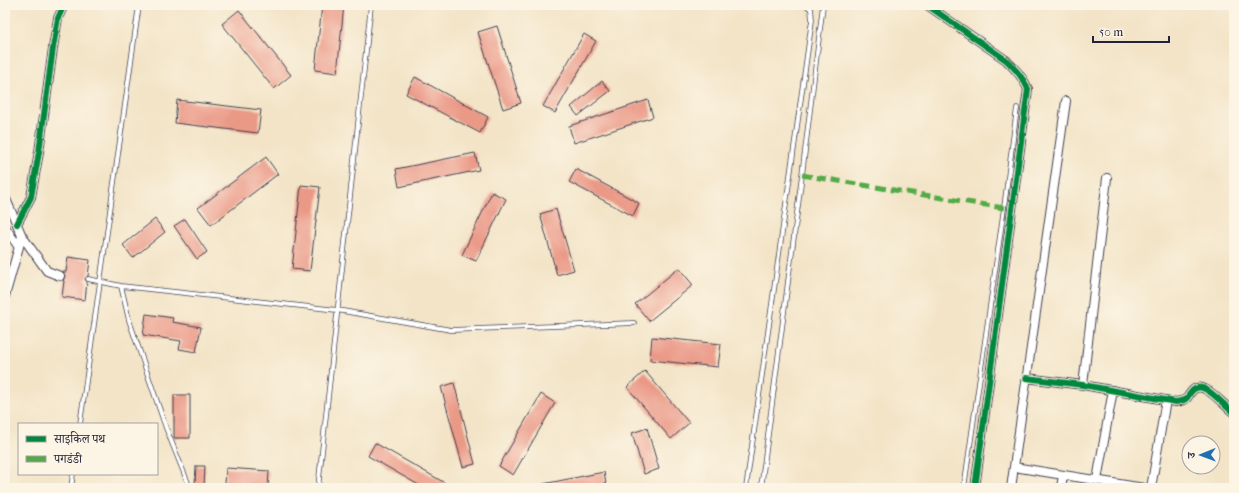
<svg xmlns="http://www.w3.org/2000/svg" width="1239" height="493" viewBox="0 0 1239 493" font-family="'IM FELL French Canon','Noto Serif Devanagari',serif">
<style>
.building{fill:#eb9987}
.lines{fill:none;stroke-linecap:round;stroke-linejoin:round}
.lane-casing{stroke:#413f50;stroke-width:5.5}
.street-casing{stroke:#413f50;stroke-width:10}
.lane{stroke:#fff;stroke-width:4}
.street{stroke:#fff;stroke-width:8}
.quiet{stroke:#53aa46;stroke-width:5;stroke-dasharray:10 5;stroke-linecap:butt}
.cycleway-casing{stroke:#fcf5e5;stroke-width:8}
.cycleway{stroke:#00873e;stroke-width:6}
</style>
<rect width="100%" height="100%" fill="#fcf5e5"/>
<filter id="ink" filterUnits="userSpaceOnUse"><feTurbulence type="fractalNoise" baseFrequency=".025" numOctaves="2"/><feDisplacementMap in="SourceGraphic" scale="8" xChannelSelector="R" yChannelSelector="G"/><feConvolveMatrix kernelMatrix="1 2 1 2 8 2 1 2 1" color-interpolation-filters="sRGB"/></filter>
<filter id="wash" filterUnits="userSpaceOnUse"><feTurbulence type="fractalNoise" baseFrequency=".012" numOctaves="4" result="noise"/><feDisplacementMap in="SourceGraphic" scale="16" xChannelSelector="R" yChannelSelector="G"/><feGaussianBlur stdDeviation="0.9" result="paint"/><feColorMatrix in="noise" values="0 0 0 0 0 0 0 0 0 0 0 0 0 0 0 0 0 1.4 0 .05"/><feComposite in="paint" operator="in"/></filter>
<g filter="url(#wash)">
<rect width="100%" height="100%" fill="#f3e4c7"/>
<g id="blocks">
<path class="building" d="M322 5H344L337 73 315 70Z
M239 10 291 75 274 89 222 24Z
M497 26 521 103 503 109 478 32Z
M584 34 596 41 555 113 543 106Z
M415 77 488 117 480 133 406 94Z
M602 81 610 91 578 116 571 107Z
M177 100 261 110 258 133 175 123Z
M648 100 653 117 574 143 569 126Z
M475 153 479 170 399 187 396 169Z
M266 157 278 174 211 225 198 208Z
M576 169 639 203 633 216 569 182Z
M301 185 320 187 310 271 292 269Z
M492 192 506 199 476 261 462 255Z
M556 209 574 270 557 275 540 214Z
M155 219 165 232 133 258 123 245Z
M185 219 207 252 197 259 174 226Z
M68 257 90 260 88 276 85 279 87 282 85 300 62 297 64 281H63L65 276 63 272H66Z
M679 268 693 285 649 321 635 304Z
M146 314 173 318 172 322 201 327 196 352 179 349 181 341 143 335Z
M652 337 721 344 718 367 650 360Z
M645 371 689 423 671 439 627 387Z
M454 383 475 464 463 467 441 387Z
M541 394 555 403 513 475 499 466Z
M174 395H190V438H174Z
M647 428 659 469 644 474 632 433Z
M375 443 445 483 442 488H424L368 456Z
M196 466H205L204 487 195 486Z
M226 468 269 471 268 487 225 484Z
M604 472 606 484 587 488H544L543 484Z"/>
</g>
</g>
<g filter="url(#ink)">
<use href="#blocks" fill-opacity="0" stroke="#413f50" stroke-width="1"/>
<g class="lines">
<g class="lane-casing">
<path id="lane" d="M88 279 121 286 337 310 451 330 634 323
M121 286 129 320 166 428 190 488
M80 424 139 5
M71 488 73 474
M318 488 371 5
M746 488 812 20 811 9 806 5
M761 488 802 175 823 5
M964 488 1004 208 1017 108"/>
</g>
<g class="street-casing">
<path id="street" d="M927 5 1006 60C1015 69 1023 77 1028 89L975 488
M5 197 22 236 47 271 60 276
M17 224 31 197 39 152 53 48 58 18 64 5
M5 227 18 246
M5 296 22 236
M1026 378 1083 385 1176 402C1191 399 1185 398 1193 390 1196 387 1201 387 1205 389 1214 393 1226 407 1234 413
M1083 385 1107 178
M1014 467 1144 488
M1097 480 1113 390
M1011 488 1066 101
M1061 488 1063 475
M1151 488 1166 400"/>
</g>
<use href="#lane" class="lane"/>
<use href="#street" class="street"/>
<path class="quiet" d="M802 175 1004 208"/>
<g class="cycleway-casing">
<path id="cycleway" d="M927 5 1006 60C1015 69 1023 77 1028 89L975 488
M17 224 31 197 39 152 53 48 58 18 64 5
M1026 378 1083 385 1176 402C1191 399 1185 398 1193 390 1196 387 1201 387 1205 389 1214 393 1226 407 1234 413"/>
</g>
<use href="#cycleway" class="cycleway"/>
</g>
</g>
<rect width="1239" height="493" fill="none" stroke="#fcf5e5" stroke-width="20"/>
<rect x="18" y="423" width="140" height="52" fill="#fcf5e5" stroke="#a5a1a1"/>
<rect x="26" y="436" width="20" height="6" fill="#00873e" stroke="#a5a1a1"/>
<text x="54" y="443" font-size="12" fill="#22223b">साइकिल पथ</text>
<rect x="26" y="456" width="20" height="6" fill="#53aa46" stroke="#a5a1a1"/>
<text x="54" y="463" font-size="12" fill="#22223b">पगडंडी</text>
<g transform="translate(1201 455) rotate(269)"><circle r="19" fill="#fcf5e5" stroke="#a5a1a1"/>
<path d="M0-3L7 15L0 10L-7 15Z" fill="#1f6fb2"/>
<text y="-6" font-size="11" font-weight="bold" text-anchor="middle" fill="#22223b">उ</text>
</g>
<path d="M1093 36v6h76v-6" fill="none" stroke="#22223b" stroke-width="2"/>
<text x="1099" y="36" font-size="12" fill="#22223b" stroke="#fcf5e5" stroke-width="3" paint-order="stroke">50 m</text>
</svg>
